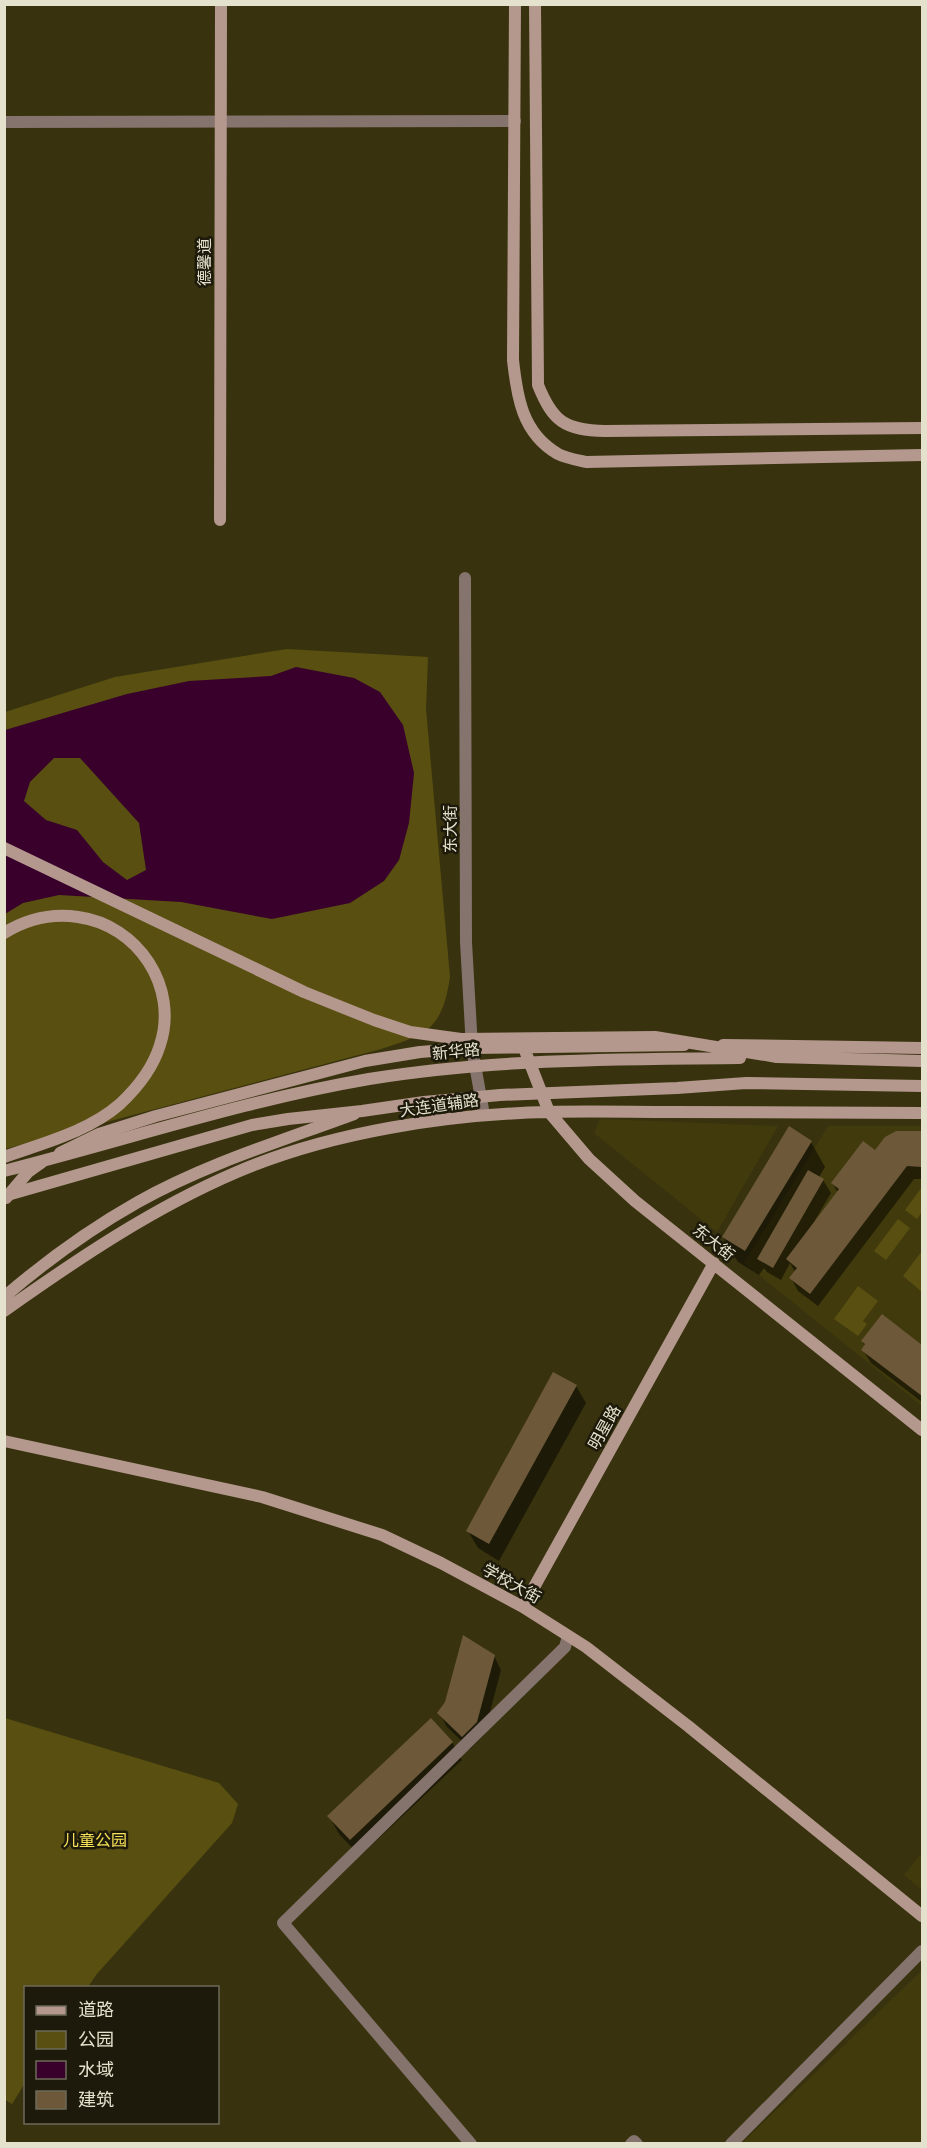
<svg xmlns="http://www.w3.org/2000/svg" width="927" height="2148" viewBox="0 0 927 2148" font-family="'Golos Text','Noto Sans SC',sans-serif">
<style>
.built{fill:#413a0c}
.green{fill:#594f11}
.water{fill:#38002b;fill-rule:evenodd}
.shadow{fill:#0007}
.building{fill:#6d5939}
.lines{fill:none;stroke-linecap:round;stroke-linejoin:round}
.path{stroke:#6f6b4b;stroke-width:3;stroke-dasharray:3 4.5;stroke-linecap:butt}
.street{stroke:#85736d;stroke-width:12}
.secondary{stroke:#b4988e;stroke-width:12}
.secondary-bridge{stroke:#b4988e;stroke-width:12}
.labels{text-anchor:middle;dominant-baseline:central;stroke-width:5;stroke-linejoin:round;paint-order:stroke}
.street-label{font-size:16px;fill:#e4e1cd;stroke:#1d1a0b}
.park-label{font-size:16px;fill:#f7e157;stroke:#1d1a0b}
</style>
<rect width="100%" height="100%" fill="#38330e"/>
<path class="built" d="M600 1119 778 1126 717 1232 594 1133Z
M828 1126H922V1406L744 1263Z
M922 1853V1890L904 1875Z
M922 1970V2143H742L807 2081Z"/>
<path class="green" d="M287 649 428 657 426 709 450 977C442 1029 428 1034 381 1049L5 1149V712L115 677Z
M922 1187V1212L917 1219 905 1210Z
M898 1219 910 1228 886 1260 874 1251Z
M922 1251V1292L903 1276Z
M858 1286 878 1301 863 1321 867 1324 858 1336 834 1319Z
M5 1718 219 1783 238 1804 232 1823 96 1975 88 1987 26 1988 25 2083 12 2104 4 2099Z"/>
<path class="water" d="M296 667 354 678 380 692 403 725 414 773 409 823 399 860 384 881 350 903 272 919 181 902 59 895 23 903 5 914V730L127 694 189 681 271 676ZM54 758H80L139 823 146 870 127 880 103 862 77 830 46 820 24 801 30 782Z"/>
<path class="shadow" d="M896 1132 922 1133V1179H914L818 1306 798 1291 791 1278 795 1272 790 1263 781 1280 767 1272 764 1268 759 1275 738 1262 723 1237 811 1142 825 1167 819 1177 823 1180 831 1193 815 1220 817 1221 838 1193 833 1184 876 1152Z
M883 1316 922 1347V1402L871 1363 863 1350 865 1346 862 1341Z
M576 1386 586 1403 499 1561 478 1548 468 1531Z
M494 1656 501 1670 484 1735 470 1749 447 1727 439 1713 446 1703Z
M452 1742 462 1760 360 1856 339 1834 329 1816Z"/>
<path class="building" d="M789 1126 812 1141 745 1251 722 1237Z
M896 1131H922V1167L907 1166 810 1294 789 1278 797 1268 786 1259 839 1189 831 1183 863 1141 875 1150 885 1137Z
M808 1170 824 1179 773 1268 757 1259Z
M882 1314 922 1345V1396L861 1350 865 1344 861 1341Z
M553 1372 577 1385 489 1544 466 1531Z
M463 1635 495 1655 477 1722 462 1737 437 1713 445 1702Z
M431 1718 453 1742 350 1840 327 1816Z"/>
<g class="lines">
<path class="path" d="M922 2144V2143"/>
<path class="street" d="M4 122 515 121
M465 578 466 942 472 1048 484 1115
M471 2144 283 1923 565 1647 568 1636
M631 2144 634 2141 637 2144
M731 2144 922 1951"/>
<path class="secondary" d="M515 4 513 360C517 397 522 433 558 454 566 458 577 460 586 462L922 455
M535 4 538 385C553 422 565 430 605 431L922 428
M220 520 221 4
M4 933C27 919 52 913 78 917 138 925 179 987 160 1045 153 1068 137 1088 120 1104 88 1132 43 1143 4 1157
M723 1045 922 1048
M524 1048 549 1112 589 1159 635 1201 922 1430
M777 1057 922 1061
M60 1153 99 1134 156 1116 365 1061 420 1052 472 1048 684 1045
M6 1198 28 1172 42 1162
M4 1297C46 1261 90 1229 138 1202 206 1164 281 1141 354 1114
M4 1311C79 1258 153 1208 237 1172 330 1132 449 1114 549 1112 590 1111 630 1112 671 1112 755 1112 839 1112 922 1113
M4 1441 262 1497 382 1535 441 1563 523 1607 586 1647 688 1726 922 1916
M523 1607 714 1263"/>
<path class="secondary-bridge" d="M4 848 304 992 374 1020 410 1032 461 1039 655 1037 777 1057
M4 1171C126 1140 246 1100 369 1079 492 1059 616 1059 740 1058
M4 1196 252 1125 288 1119 362 1111 424 1102 500 1095 677 1088 746 1083 922 1086"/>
</g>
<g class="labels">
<g class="street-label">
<text transform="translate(204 262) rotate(-90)">德馨道</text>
<text transform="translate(450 829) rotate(-90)">东大街</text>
<text transform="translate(456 1051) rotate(-6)">新华路</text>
<text transform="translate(439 1105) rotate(-8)">大连道辅路</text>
<text transform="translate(714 1242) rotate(38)">东大街</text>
<text transform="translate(604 1427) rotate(-61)">明星路</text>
<text transform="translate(512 1583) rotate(29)">学校大街</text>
</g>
<g class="park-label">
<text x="95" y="1840">儿童公园</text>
</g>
</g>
<rect width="927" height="2148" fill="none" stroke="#e4e1cd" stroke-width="12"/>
<rect x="24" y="1986" width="195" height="138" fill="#1d1a0b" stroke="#6d6a59" stroke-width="1.5"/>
<rect x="36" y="2006" width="30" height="9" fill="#b4988e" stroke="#6d6a59" stroke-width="1.5"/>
<text x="78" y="2016" font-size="18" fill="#e4e1cd">道路</text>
<rect x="36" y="2031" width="30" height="18" fill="#594f11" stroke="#6d6a59" stroke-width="1.5"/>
<text x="78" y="2046" font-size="18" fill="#e4e1cd">公园</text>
<rect x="36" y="2061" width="30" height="18" fill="#38002b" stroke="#6d6a59" stroke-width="1.5"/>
<text x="78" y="2076" font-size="18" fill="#e4e1cd">水域</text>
<rect x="36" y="2091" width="30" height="18" fill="#6d5939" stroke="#6d6a59" stroke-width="1.5"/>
<text x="78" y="2106" font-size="18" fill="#e4e1cd">建筑</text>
</svg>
